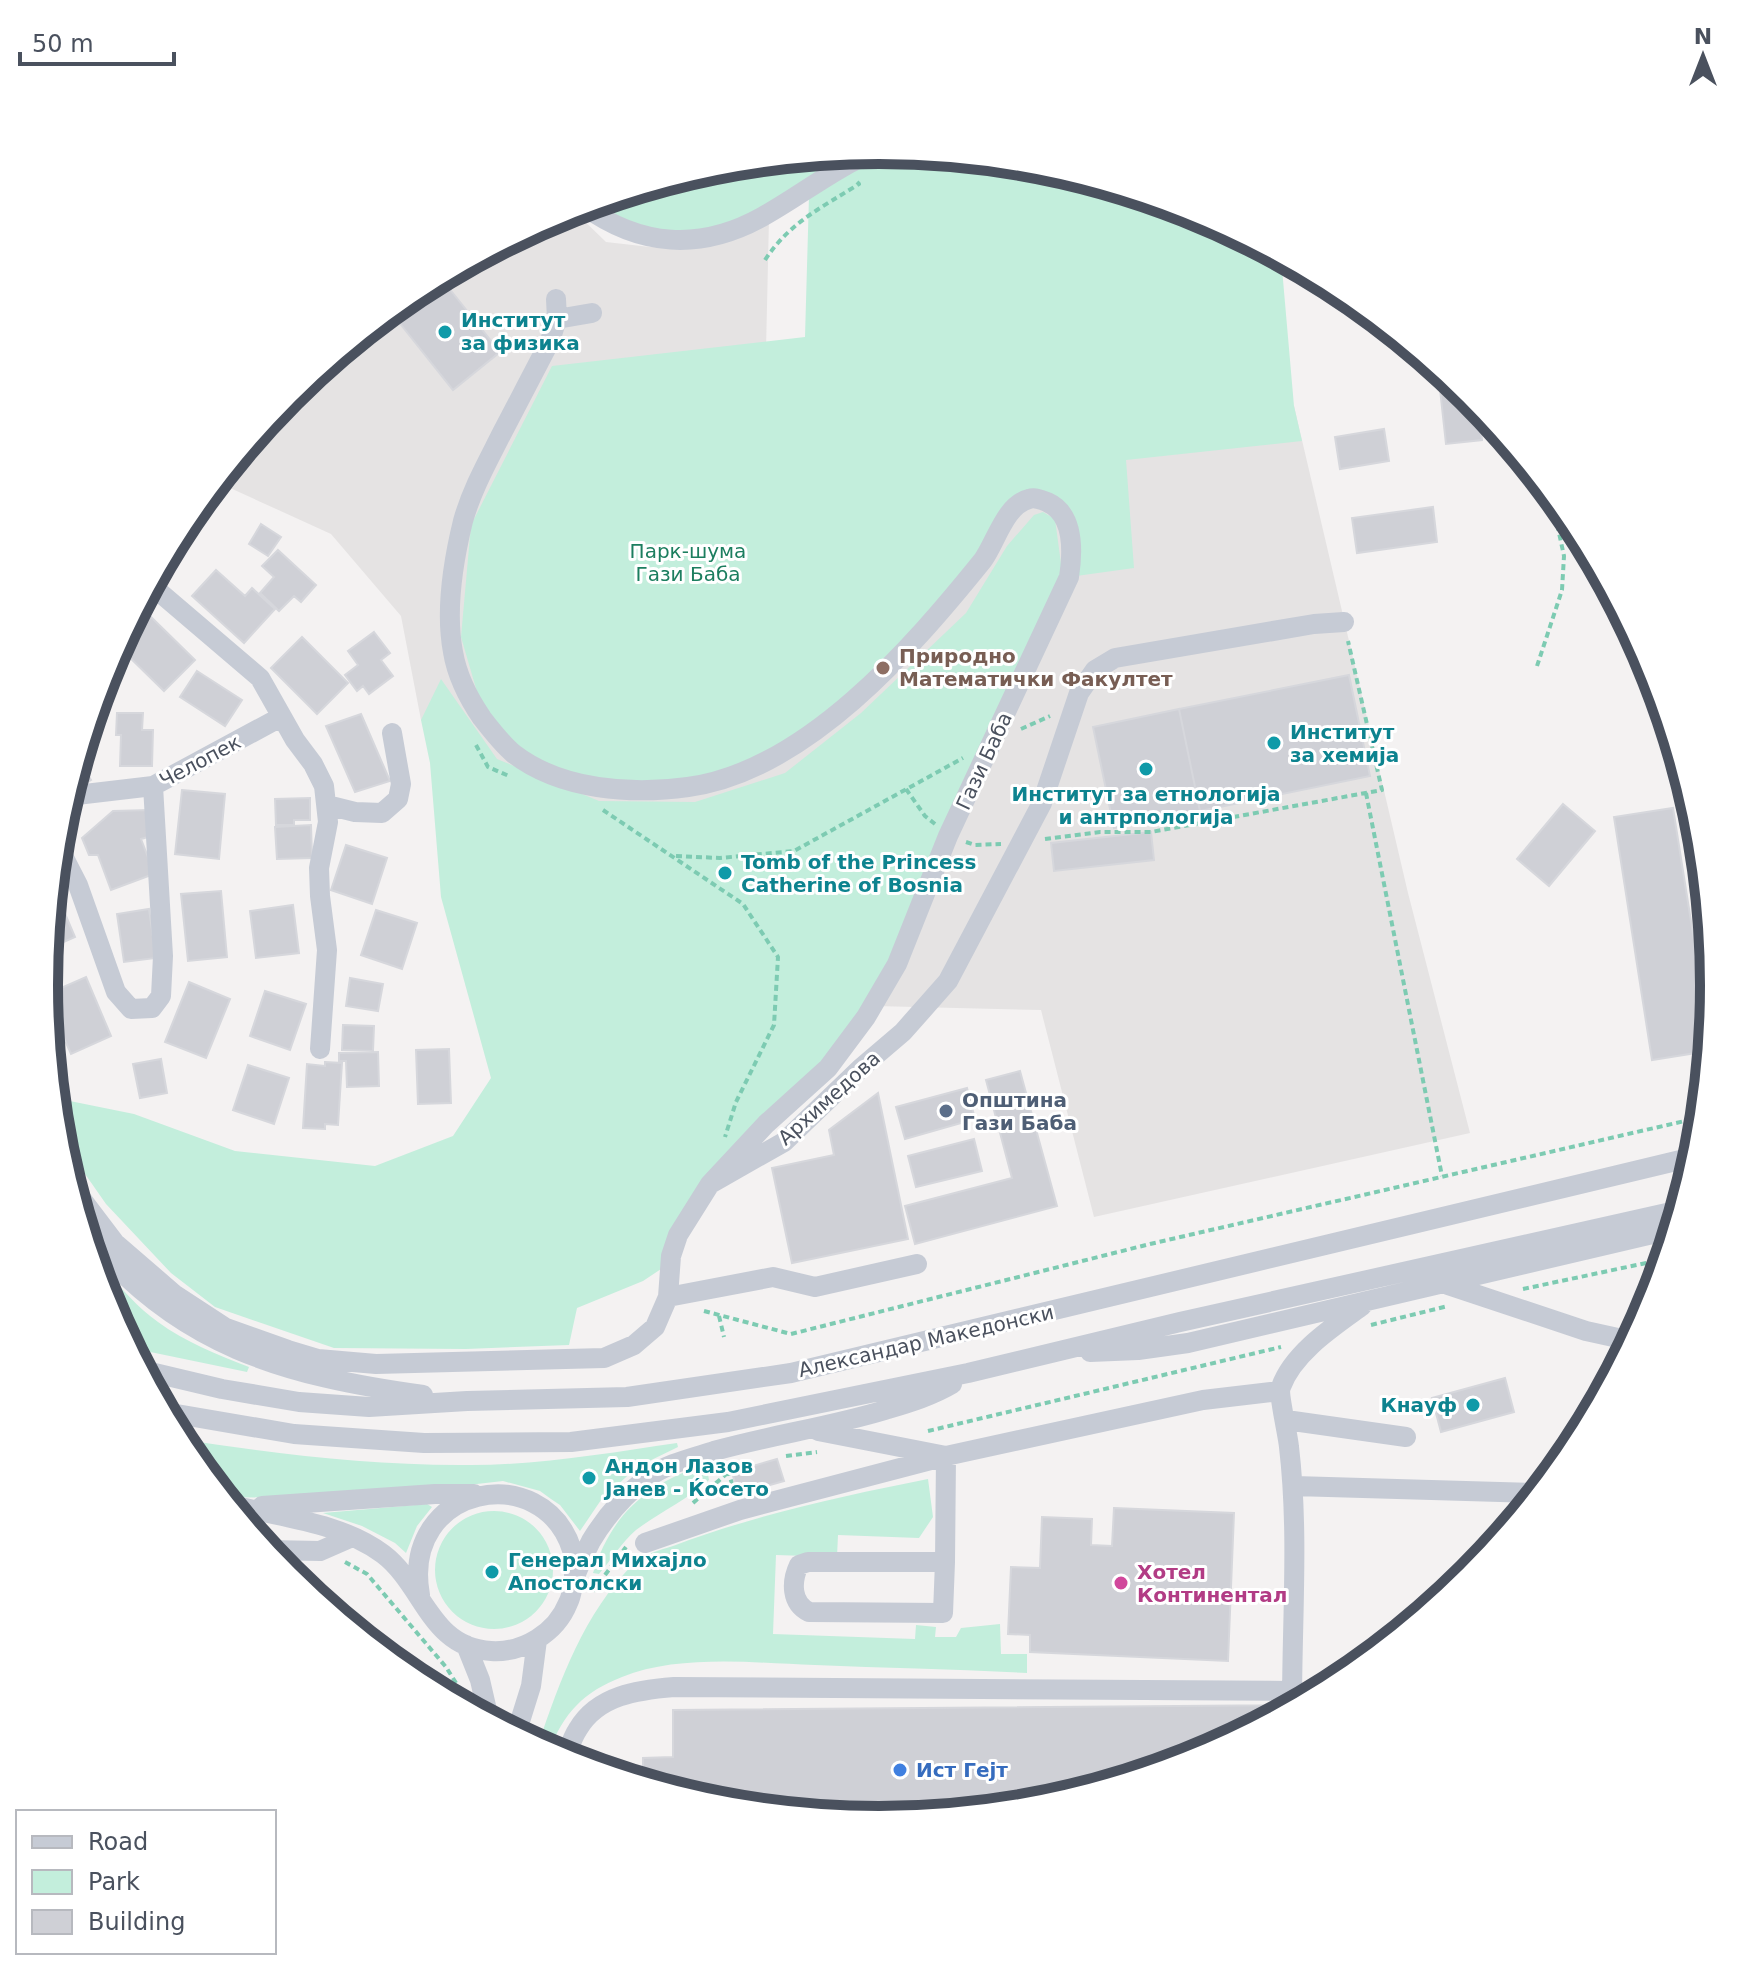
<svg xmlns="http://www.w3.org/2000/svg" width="1759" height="1970" viewBox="0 0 1759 1970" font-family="'DejaVu Sans',sans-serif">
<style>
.education{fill:#e5e3e3}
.green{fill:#c3eedc}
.building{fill:#cfd0d6;stroke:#d6d7dc;stroke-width:2}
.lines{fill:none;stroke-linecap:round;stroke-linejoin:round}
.path{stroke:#7dcbb2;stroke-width:4;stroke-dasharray:6 4;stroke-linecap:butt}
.minor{stroke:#c6cbd5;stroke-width:20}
.culture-dot{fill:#0f9aa8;stroke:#fff;stroke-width:3}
.education-dot{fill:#8d6e63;stroke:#fff;stroke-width:3}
.service-dot{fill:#5c6f8a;stroke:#fff;stroke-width:3}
.hotel-dot{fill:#d1479c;stroke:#fff;stroke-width:3}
.shop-dot{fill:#3f7fe0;stroke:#fff;stroke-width:3}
.labels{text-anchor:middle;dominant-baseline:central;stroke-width:6;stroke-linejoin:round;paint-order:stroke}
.culture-label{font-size:20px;font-weight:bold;fill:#0d838f;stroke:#fff;text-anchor:start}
.park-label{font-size:20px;fill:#1c7e5f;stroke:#fff}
.education-label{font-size:20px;font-weight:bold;fill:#785e54;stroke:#fff;text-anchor:start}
.street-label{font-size:20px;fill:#4a515e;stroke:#fff}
.service-label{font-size:20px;font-weight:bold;fill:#4e5e75;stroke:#fff;text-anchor:start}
.hotel-label{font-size:20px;font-weight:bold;fill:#b23c85;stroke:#fff;text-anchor:start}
.shop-label{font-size:20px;font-weight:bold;fill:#366cbe;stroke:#fff;text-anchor:start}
.rim{fill:none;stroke:#4a515e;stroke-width:10}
</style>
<rect width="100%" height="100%" fill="#f4f2f2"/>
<path class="education" d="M572 209 606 242 650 247 672 246 769 219 764 437 1294 406 1408 893 1470 1133 1094 1217 1041 1010 663 1001 488 767 421 720 401 616 331 534 217 482 289 394 416 290 560 213Z"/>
<path class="green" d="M880 150 1043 166 1200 213 1281 257 1294 406 1302 441 1126 460 1134 568 1069 577 1065 520 1030 499 992 548 808 739 700 783 578 782 515 753 482 709 461 637 471 525 552 366 805 337 809 196 763 217 684 239 584 206 717 165Z
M1043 512 1055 519 1062 571 881 977 845 1034 806 1081 755 1130 661 1269 643 1281 577 1308 569 1345 466 1349 334 1348 215 1307 171 1273 106 1204 76 1161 60 1144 55 1098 134 1114 235 1151 375 1166 453 1136 491 1078 441 897 430 763 421 720 441 679 497 759 599 801 695 802 785 773 861 713 966 613 1007 546 1034 515Z
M92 1254C112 1278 133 1304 158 1322 185 1342 218 1355 249 1367L247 1372 131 1348 107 1304Z
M179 1439C276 1454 372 1466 471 1465 539 1465 609 1453 677 1443L678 1447 637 1467 601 1500 580 1531 560 1505 551 1499 540 1491 503 1481 398 1493 307 1498 224 1497Z
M706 1464 709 1480C687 1500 660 1512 636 1530 622 1542 611 1560 599 1574L593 1573C612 1513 647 1484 706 1464Z
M928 1479 933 1517 919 1538 838 1535 837 1557 776 1555 773 1634 915 1639 916 1625 936 1627 935 1637H956L961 1628 1000 1624 1001 1654H1027V1673C957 1669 886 1668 815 1665 755 1663 679 1654 622 1677 583 1692 564 1713 549 1751L538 1745C561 1678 583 1615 634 1563 643 1554 661 1550 673 1546 755 1515 842 1496 928 1479Z
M427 1504 432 1507 417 1526 406 1553 395 1543 362 1526 323 1513Z
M435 1570a59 59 0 1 1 118 0a59 59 0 1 1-118 0Z"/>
<path class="building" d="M440 277 500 352 453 390 390 311 416 290Z
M1441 370 1478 404 1482 440 1446 444 1438 371Z
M1384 429 1389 461 1340 469 1335 437Z
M1433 507 1437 542 1357 553 1352 518Z
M261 524 281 537 268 556 249 544Z
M175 539 186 550 167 569 162 564Z
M278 550 316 585 301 602 294 596 279 611 260 593 274 577 262 566Z
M216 570 245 596 252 588 275 609 244 643 192 596Z
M149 615 195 660 164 691 118 646Z
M374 632 390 653 381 660 393 676 369 694 363 686 357 691 345 675 358 665 348 651Z
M302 637 348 683 317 714 271 668Z
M197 671 242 700 225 726 180 697Z
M1349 675 1370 776 1200 811 1179 709Z
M1179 709 1200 811 1114 828 1093 727Z
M117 713H143L142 730H153L152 766H120L121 735H116Z
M361 714 390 781 355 792 326 726Z
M79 761 91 780 69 794Z
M182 790 225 794 219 859 175 854Z
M310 798V820H294V825H276L275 799Z
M1563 804 1595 831 1549 886 1517 859Z
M1673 808 1710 1041 1708 1051 1652 1060 1614 817Z
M150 810 155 835 141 839 151 865V875L111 890 98 855H89L82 838 113 811Z
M311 825 312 858 277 859 275 827Z
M1151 832 1154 860 1054 871 1051 843Z
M346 845 387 858 372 904 331 890Z
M54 888 75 937 48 949Z
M221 891 227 957 188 961 181 894Z
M293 905 299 953 256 958 250 911Z
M149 909 156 958 124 962 117 914Z
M376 910 417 923 402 969 361 955Z
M86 977 111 1036 71 1054 45 995Z
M350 978 383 984 378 1011 346 1006Z
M189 982 230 999 206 1058 165 1042Z
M265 991 306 1004 290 1050 250 1036Z
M343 1025 374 1026 373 1051 342 1050Z
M449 1049 451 1103 418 1104 416 1050Z
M378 1052 379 1086 347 1087 346 1061H339V1053Z
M161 1059 167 1093 140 1098 133 1064Z
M325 1062 342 1063 338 1125 325 1124V1129L303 1128 307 1064 325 1066Z
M248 1065 289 1078 274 1124 233 1110Z
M1020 1071 1057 1206 915 1244 905 1206 1012 1178 986 1080Z
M967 1088 975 1119 905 1139 896 1107Z
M878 1093 908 1239 792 1263 772 1168 834 1155 829 1130Z
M974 1139 982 1171 916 1187 908 1156Z
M1505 1378 1514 1412 1441 1432 1432 1398Z
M777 1459 784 1481 738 1494 732 1472Z
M1114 1508 1234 1513 1228 1661 1030 1652V1635L1008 1634 1011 1567 1040 1568 1042 1517 1092 1519 1091 1545 1112 1546Z
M1297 1705 1199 1757 1042 1805 879 1820 716 1804 643 1782V1758L673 1757V1710Z"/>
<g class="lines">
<path class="path" d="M765 260C790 222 821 208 859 184L857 182
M1537 666 1562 590 1564 556 1550 491
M1021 729 1050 716
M476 745 488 767 509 776
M906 789 925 816 935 824
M1366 793 1442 1176
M603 810 743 904 778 957 774 1025 736 1102 725 1137
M1045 839 1100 832H1151L1382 790 1348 641
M966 842 975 845 1001 844
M676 856 720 858 794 851 963 758
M1523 1289 1665 1259
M704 1311 791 1334 1150 1244 1702 1117
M719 1316 724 1337
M1371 1325 1448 1306
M928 1431 1281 1347
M786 1456 817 1452
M728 1470 734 1491
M693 1503 731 1470
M345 1562 367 1574 446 1667 461 1691
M593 1591 626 1547
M1311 1690H1324"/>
<path class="minor" d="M584 206C640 247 701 251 762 217 802 195 836 166 879 150
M556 299 557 319 550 341C534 372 518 402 502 433 488 461 472 489 463 521 453 562 445 610 453 652 457 676 469 699 482 718 492 731 502 744 514 754 561 790 632 795 688 787 806 771 912 648 983 560 996 542 1005 505 1029 499 1035 497 1042 500 1047 502 1074 514 1073 551 1069 577L948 836 897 964 866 1017 828 1068 766 1124 710 1184
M557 319 592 313
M151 585 260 678 295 740 313 764 324 786 328 822 319 868 320 896 327 950 320 1049
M68 796 153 786 281 717
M327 805 355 812 382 813 398 799 401 784 392 733
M58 846 78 885 116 992 131 1009 152 1008 161 996 163 956 153 786
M71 1185 115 1243 174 1294 226 1328 288 1350 318 1359 376 1364 604 1358 634 1345 655 1327 668 1297 671 1256 678 1235 710 1184 784 1142 862 1067 903 1032 948 981 1042 803 1079 693 1095 670 1115 658 1314 624 1344 622
M86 1233C177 1346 285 1376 423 1395
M1448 1285 1586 1331 1627 1340
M668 1297 773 1277 815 1287 917 1264
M1090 1352 1138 1350 1188 1343 1674 1229
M142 1370 222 1389 299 1402 369 1407 467 1401 627 1397 791 1373 1697 1156
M165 1412 294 1434 424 1443 571 1442 728 1422 968 1373 1180 1322 1680 1210
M1286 1420 1406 1437
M818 1431 946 1456 945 1562H808L799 1565C791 1582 791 1603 809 1612L943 1613 945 1562
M1294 1486 1538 1493
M262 1506 435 1494H474
M240 1507C287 1518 343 1524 383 1554 424 1585 430 1648 491 1651 523 1653 556 1633 568 1603 572 1596 572 1587 574 1580 578 1567 585 1553 591 1541 606 1516 624 1495 647 1478 666 1464 692 1458 714 1451 771 1435 829 1427 885 1410 908 1403 932 1396 952 1384
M645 1543 740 1510 946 1456 1203 1400 1279 1391
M268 1550 320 1551 352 1537
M420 1595C400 1485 543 1458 572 1550 574 1558 573 1567 574 1575
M466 1645 480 1680 489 1719
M1292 1705C1292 1619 1299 1532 1289 1447 1288 1435 1278 1394 1281 1387 1293 1353 1333 1327 1362 1306
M516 1734 531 1686 537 1640
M565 1758C569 1749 572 1738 578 1729 598 1695 638 1690 674 1687L1292 1691"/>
</g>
<g class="culture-dot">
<circle cx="445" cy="332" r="8"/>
<circle cx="1274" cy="743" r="8"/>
<circle cx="1146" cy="769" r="8"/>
<circle cx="725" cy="873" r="8"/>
<circle cx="1473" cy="1405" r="8"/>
<circle cx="589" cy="1478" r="8"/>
<circle cx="492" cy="1572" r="8"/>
</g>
<circle class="education-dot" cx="883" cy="668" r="8"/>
<circle class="service-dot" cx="946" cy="1111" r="8"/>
<circle class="hotel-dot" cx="1121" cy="1583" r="8"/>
<circle class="shop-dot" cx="900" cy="1770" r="8"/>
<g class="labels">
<g class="culture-label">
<text x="461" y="320">Институт<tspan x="461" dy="23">за физика</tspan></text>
<text x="1290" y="732">Институт<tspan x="1290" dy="23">за хемија</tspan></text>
<text x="1146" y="794" text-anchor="middle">Институт за етнологија<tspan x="1146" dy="23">и антрпологија</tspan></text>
<text x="741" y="862">Tomb of the Princess<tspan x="741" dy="23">Catherine of Bosnia</tspan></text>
<text x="1457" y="1405" text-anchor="end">Кнауф</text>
<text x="605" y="1466">Андон Лазов<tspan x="605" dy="23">Јанев - Ќосето</tspan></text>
<text x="508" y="1560">Генерал Михајло<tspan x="508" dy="23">Апостолски</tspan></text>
</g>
<g class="park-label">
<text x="688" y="551">Парк-шума<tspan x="688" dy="23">Гази Баба</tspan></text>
</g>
<g class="education-label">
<text x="899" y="656">Природно<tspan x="899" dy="23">Математички Факултет</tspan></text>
</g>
<g class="street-label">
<text transform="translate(200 761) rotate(-28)">Челопек</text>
<text transform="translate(984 761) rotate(-65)">Гази Баба</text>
<text transform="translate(829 1098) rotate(-42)">Архимедова</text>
<text transform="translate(926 1341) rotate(-13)">Александар Македонски</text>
</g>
<g class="service-label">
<text x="962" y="1100">Општина<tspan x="962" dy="23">Гази Баба</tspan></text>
</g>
<g class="hotel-label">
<text x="1137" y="1572">Хотел<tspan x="1137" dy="23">Континентал</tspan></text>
</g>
<g class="shop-label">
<text x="916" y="1770">Ист Гејт</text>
</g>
</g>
<path d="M0 0H1759V1970H0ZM58 985a821 821 0 1 1 1642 0a821 821 0 1 1-1642 0Z" fill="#fff" fill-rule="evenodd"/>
<path class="rim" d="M58 985a821 821 0 1 1 1642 0a821 821 0 1 1-1642 0Z"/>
<rect x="16" y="1810" width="260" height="144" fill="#ffffff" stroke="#b7b9bf" stroke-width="2"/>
<rect x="32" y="1836" width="40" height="12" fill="#c6cbd5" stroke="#b7b9bf" stroke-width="2"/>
<text x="88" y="1850" font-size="24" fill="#4a515e">Road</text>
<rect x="32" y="1870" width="40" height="24" fill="#c3eedc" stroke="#b7b9bf" stroke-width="2"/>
<text x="88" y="1890" font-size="24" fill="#4a515e">Park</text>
<rect x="32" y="1910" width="40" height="24" fill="#cfd0d6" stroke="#b7b9bf" stroke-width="2"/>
<text x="88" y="1930" font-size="24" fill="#4a515e">Building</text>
<g transform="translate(1703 56)" stroke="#ffffff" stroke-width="6" paint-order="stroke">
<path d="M0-6L14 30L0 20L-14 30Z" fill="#4a515e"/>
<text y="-12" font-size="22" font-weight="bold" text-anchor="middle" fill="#4a515e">N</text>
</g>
<path d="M20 52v12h154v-12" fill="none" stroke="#4a515e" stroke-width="4"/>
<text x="32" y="52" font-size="24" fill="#4a515e" stroke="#ffffff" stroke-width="6" paint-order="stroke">50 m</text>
</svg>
